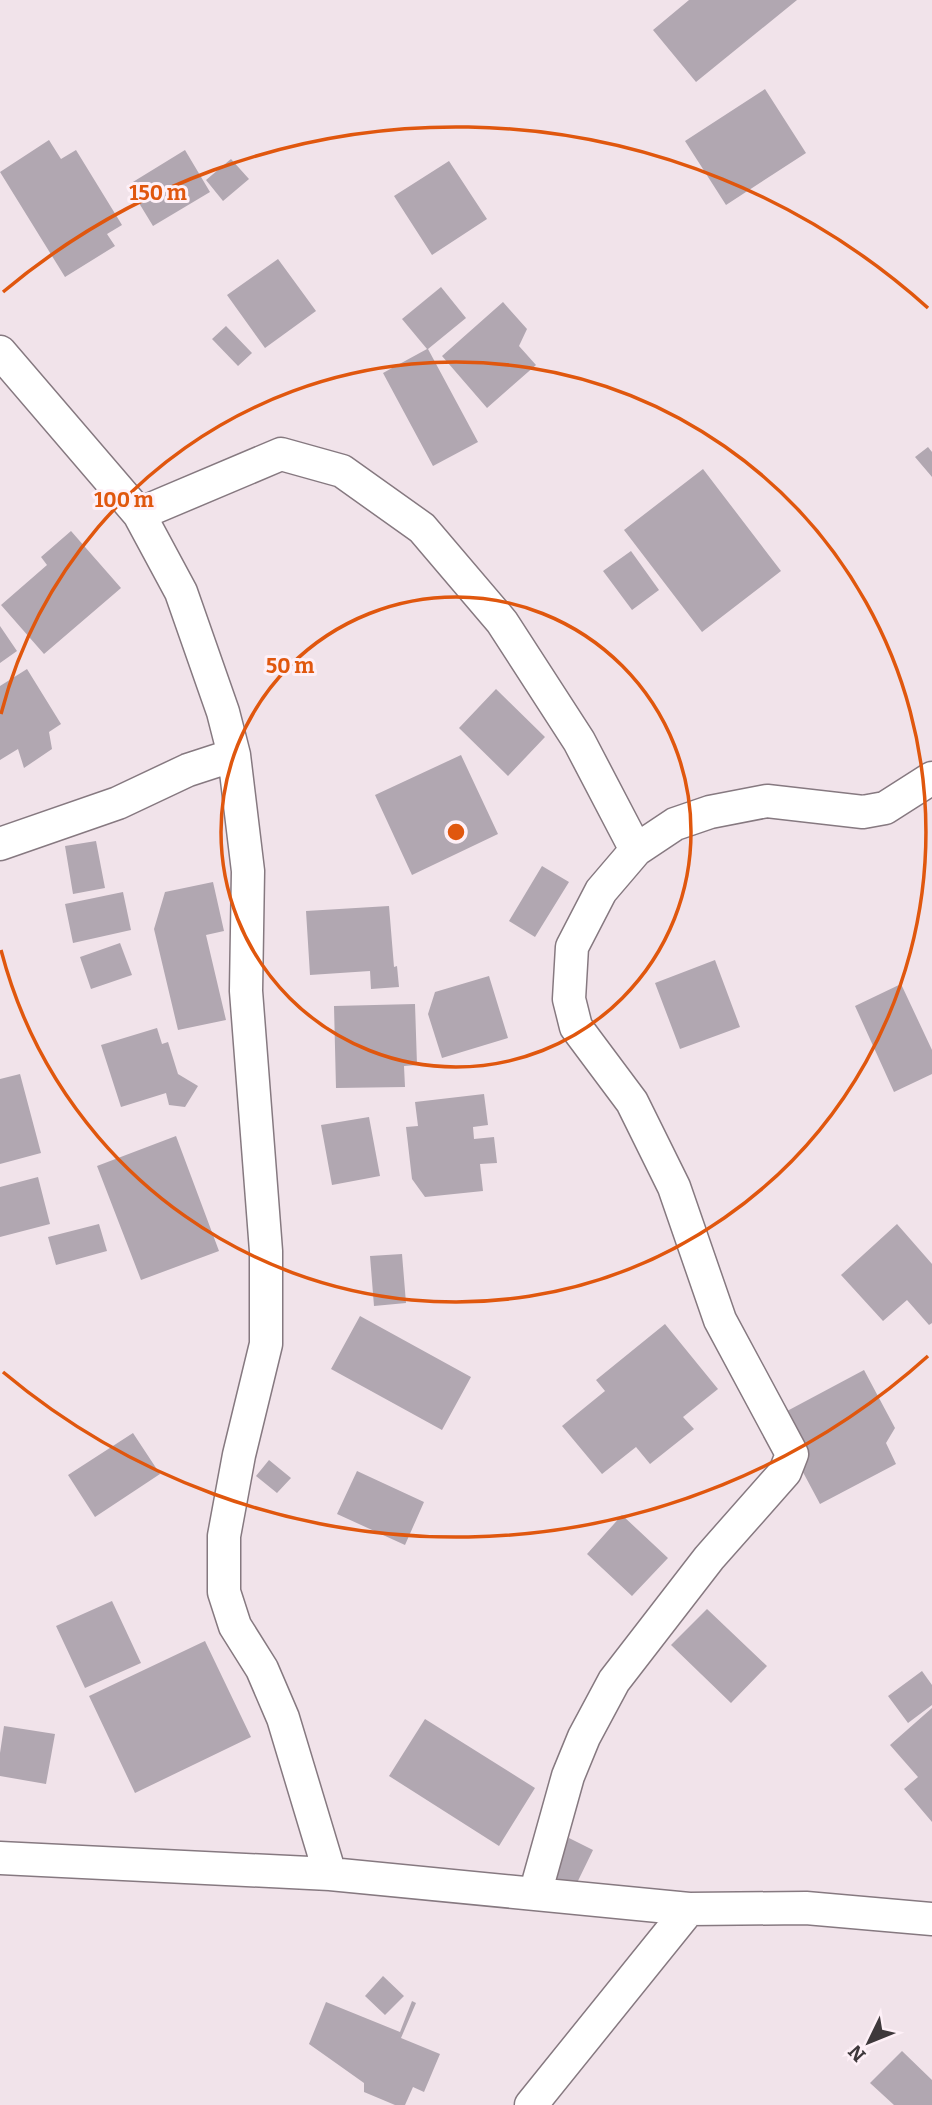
<svg xmlns="http://www.w3.org/2000/svg" width="932" height="2105" viewBox="0 0 932 2105" font-family="Bitter,serif">
<style>
.building{fill:#b1a7b1}
.lines{fill:none;stroke-linecap:round;stroke-linejoin:round}
.minor-casing{stroke:#867980;stroke-width:35}
.minor{stroke:#fff;stroke-width:32}
.ring{fill:none;stroke:#e0570e;stroke-width:3.5}
.centre{fill:#e0570e;stroke:#fef0f7;stroke-width:3.5}
.ring-label{font-size:21px;text-anchor:middle;font-weight:bold;fill:#e0570e;stroke:#fef0f7;stroke-width:6;stroke-linejoin:round;paint-order:stroke}
</style>
<rect width="100%" height="100%" fill="#f1e3ea"/>
<path class="building" d="M689 0H797L696 82 653 30Z
M765 89 806 153 726 205 685 141Z
M49 140 61 159 76 150 122 225 107 234 115 246 65 277 0 172Z
M185 150 210 192 153 226 128 185Z
M231 159 249 179 223 201 206 180Z
M449 161 487 219 432 255 394 196Z
M278 259 316 311 265 348 227 295Z
M441 287 466 318 428 349 478 442 433 466 383 373 427 349 402 319Z
M503 302 527 329 519 346 536 365 487 408 442 356Z
M226 326 252 353 238 366 212 339Z
M928 447 932 452V477L915 457Z
M703 469 781 571 702 632 624 530Z
M71 531 121 588 44 654 1 605 47 565 41 557Z
M631 551 659 590 632 610 603 571Z
M0 626 17 651 0 663Z
M27 669 61 724 49 732 52 749 24 768 18 749 0 760V686Z
M496 689 545 737 508 776 459 728Z
M461 755 498 834 412 875 375 795Z
M96 841 105 888 73 894 65 846Z
M542 866 569 882 535 937 509 921Z
M213 882 224 931 206 935 226 1020 178 1030 154 929 165 892Z
M123 892 131 930 73 943 65 904Z
M389 906 394 967 397 966 399 987 371 989 370 971 310 975 306 911Z
M120 943 132 975 91 989 80 957Z
M715 960 740 1027 680 1049 655 983Z
M489 976 508 1038 442 1058 428 1014 435 992Z
M901 984 932 1050V1074L894 1092 855 1006Z
M415 1004 417 1065 404 1066 405 1087 336 1088 334 1006Z
M157 1028 162 1044 168 1042 178 1074 198 1086 185 1107 169 1105 166 1093 121 1107 101 1045Z
M20 1074 41 1153 0 1164V1079Z
M484 1094 488 1125 473 1127 474 1139 494 1137 497 1163 480 1164 483 1191 425 1197 412 1179 406 1127 418 1126 415 1102Z
M369 1117 380 1176 332 1185 321 1125Z
M176 1136 219 1251 141 1280 97 1166Z
M38 1177 50 1224 0 1237V1187Z
M99 1224 107 1251 56 1265 48 1237Z
M897 1224 932 1264V1323L929 1325 907 1300 883 1321 841 1275Z
M402 1254 406 1303 374 1306 370 1256Z
M360 1316 471 1377 442 1430 331 1369Z
M665 1324 718 1389 683 1417 694 1429 650 1464 636 1447 602 1474 562 1426 605 1391 596 1380Z
M864 1370 895 1428 886 1443 896 1464 820 1504 774 1418Z
M133 1433 160 1474 95 1517 68 1475Z
M269 1460 291 1478 277 1493 256 1476Z
M357 1471 424 1502 405 1545 337 1514Z
M622 1515 668 1558 632 1596 587 1554Z
M112 1601 141 1663 85 1688 56 1626Z
M707 1609 767 1666 731 1703 671 1645Z
M205 1641 251 1737 135 1793 89 1696Z
M922 1671 932 1685V1705L908 1723 888 1696Z
M932 1708V1822L904 1789 918 1777 890 1745Z
M425 1719 535 1788 499 1846 389 1776Z
M4 1726 55 1734 46 1784 0 1776V1753Z
M569 1838 593 1850 575 1887 551 1876Z
M383 1976 404 1996 385 2015 365 1996Z
M412 2001 416 2003 401 2038 440 2054 424 2092 413 2087 405 2105H395L364 2092V2083L309 2044 326 2002 400 2032Z
M902 2051 932 2080V2105H894L870 2083Z"/>
<g class="lines">
<g class="minor-casing">
<path id="minor" d="M0 352 139 514 181 592 223 712 234 755 248 871 246 991 266 1251V1344L239 1455 224 1536V1592L235 1626 262 1669 283 1718 330 1874
M139 514 281 454 342 471 422 528 502 622 579 741 636 850
M0 844 118 803 188 770 234 755
M0 1858 330 1874 689 1909 806 1908 932 1919
M535 1894 568 1776 584 1737 614 1681 709 1558 785 1472 792 1454 720 1320 674 1187 632 1102 576 1027 569 999 572 947 601 891 636 850 675 824 710 812 767 801 863 812 885 808 932 778
M531 2105 689 1909"/>
</g>
<use href="#minor" class="minor"/>
</g>
<g class="ring">
<circle cx="456" cy="832" r="235"/>
<path d="M1 714A470 470 0 1 1 1 950"/>
<path d="M928 1356A705 705 0 0 1 3 1372M3 292A705 705 0 0 1 928 308"/>
</g>
<circle cx="456" cy="832" r="10" class="centre"/>
<g class="ring-label">
<text x="158" y="200">150 m</text>
<text x="124" y="507">100 m</text>
<text x="290" y="673">50 m</text>
</g>
<g transform="translate(869 2042) rotate(227)" stroke="#fef0f7" stroke-width="5" paint-order="stroke">
<path d="M0-5L12 26L0 18L-12 26Z" fill="#3e383b"/>
<text y="-10" font-size="19" font-weight="bold" text-anchor="middle" fill="#3e383b">N</text>
</g>
</svg>
